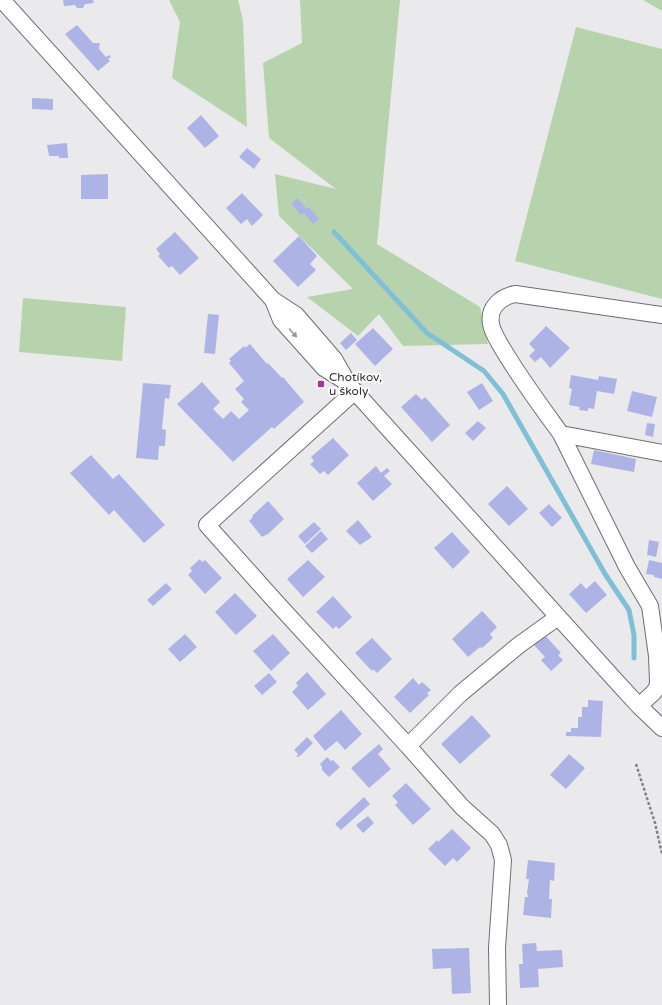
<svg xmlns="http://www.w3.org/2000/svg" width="662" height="1005" viewBox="0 0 662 1005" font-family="'Varela Round',sans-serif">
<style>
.green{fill:#b7d3ae}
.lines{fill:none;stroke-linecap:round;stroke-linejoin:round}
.stream{stroke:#80c0d6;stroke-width:5}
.building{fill:#aeb3e6}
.minor-casing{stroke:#6e6e70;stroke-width:18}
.path{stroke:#838385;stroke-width:2.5;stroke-dasharray:3 2;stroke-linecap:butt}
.minor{stroke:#fff;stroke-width:16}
.oneway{fill:#969697}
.poi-dot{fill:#a53999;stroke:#fff;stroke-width:1.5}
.labels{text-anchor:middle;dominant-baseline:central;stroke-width:4;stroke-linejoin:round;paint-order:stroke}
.poi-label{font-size:12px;fill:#2e2e2f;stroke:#fff;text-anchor:start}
</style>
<rect width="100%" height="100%" fill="#eaeaed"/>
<path class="green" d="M169 0H238L243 20 247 127 172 78 180 22Z
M300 0H400L377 244 480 307 488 344 403 346 379 314 358 336 307 297 353 289 279 216 275 174 336 189 269 138 263 63 302 43Z
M643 0H662V11Z
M576 27 662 49V299L515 261Z
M23 298 126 307 122 361 19 352Z"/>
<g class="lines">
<path class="stream" d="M334 232 427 333 484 371 503 394 605 574 629 610 634 635V658"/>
</g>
<path class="building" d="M63 0H93L94 3 85 4 83 8H77L75 5 64 6Z
M77 25 93 43H100L99 49 106 57 109 55 111 57 108 59 110 61 98 71 65 34Z
M32 98 53 99V110L32 109Z
M201 115 219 136 205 148 187 128Z
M67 143 68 158H59V156H49L47 145Z
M247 148 261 159 254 169 239 157Z
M108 174V199H81V175Z
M242 193 263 215 252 226 247 219 241 224 226 208Z
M297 198 307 209 309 207 319 219 313 224 304 213 301 215 291 204Z
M175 232 199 258 180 275 172 266 169 268 158 256 160 254 156 249Z
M299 236 317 256 310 264 316 270 298 287 273 261Z
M208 314 219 315 215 354 204 353Z
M546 326 570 348 550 368 541 357 535 362 529 356 535 350 529 344Z
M373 328 393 349 375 366 355 344Z
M351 333 357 340 346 350 340 343Z
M250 344 267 364 268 363 282 378 283 377 304 402 274 429 272 427 233 462 177 404 202 382 220 402 213 409 223 419 231 411 239 419 249 410 241 402 244 399 235 389 244 381 229 363 231 361 229 359 244 346 245 348Z
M571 375 598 380 599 376 617 379 614 394 597 391 594 409 588 408V411L579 410 580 407 569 405 572 389 569 388Z
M143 383 171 385 169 399 165 398 162 429 166 430 165 446H159L158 460 136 458Z
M482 383 493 401 479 410 467 392Z
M632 391 657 397 652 417 627 411Z
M416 394 422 400 425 397 450 425 432 442 401 407Z
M478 421 486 428 473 441 465 433Z
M647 423 655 424 653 437 645 435Z
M333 438 349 455 328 475 324 471 320 474 310 464 314 461 311 457Z
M594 450 636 459 634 472 591 464Z
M91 455 113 479 119 474 165 525 144 543 114 510 109 515 70 473Z
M376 466 381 473 387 468 390 471 384 476 392 484 373 501 357 483Z
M507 486 528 509 509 526 488 504Z
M268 501 284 519 268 534 262 537 249 521 253 517 252 516Z
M549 504 562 518 552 527 539 513Z
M358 520 372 537 360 545 346 531Z
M314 522 321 529 305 544 298 536Z
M321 531 328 539 312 553 305 546Z
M452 532 470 552 453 569 434 548Z
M649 540 659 542 656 557 647 555Z
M200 559 202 562 205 560 222 578 205 594 188 575 192 571 190 568Z
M308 560 325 577 303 597 287 579Z
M649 560 662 563V579L654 577V575L646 574Z
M595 581 607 595 586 613 569 594 581 583 586 589Z
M166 583 172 589 153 606 147 600Z
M235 593 257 616 236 635 215 612Z
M333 596 352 617 339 629 336 626 333 629 316 612Z
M482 611 497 627 490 634 493 638 482 648 480 647 468 657 452 639Z
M185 634 197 647 180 662 168 649Z
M273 634 290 653 271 671 253 651Z
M544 634 561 653 558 655 563 660 551 671 541 660 545 657 533 644Z
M372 638 392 659 377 673 373 669 372 671 355 653Z
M307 672 326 694 308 710 292 692 298 686 296 683Z
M269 673 277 682 262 695 254 686Z
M413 678 419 685 422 682 431 690 427 693 429 695 410 713 394 697Z
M588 700 603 701 601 737 566 736V732H571V728H578V717H582V707H588Z
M341 710 362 734 345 750 337 741 325 751 313 736Z
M472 715 491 736 460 764 441 744Z
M307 737 313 743 300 756 296 757 298 754 294 750Z
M379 744 383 749 378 754 391 769 369 788 351 768Z
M569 754 585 768 566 789 550 775Z
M327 757 331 761 333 760 340 767 329 777 322 770V767L320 764Z
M406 783 431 809 413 825 395 805 398 802 392 796Z
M364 797 370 804 341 830 335 824Z
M368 816 374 823 363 833 356 825Z
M452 829 471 848 457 862 453 858 445 866 428 849 437 840 438 842Z
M528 860 555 863 554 881 550 880 549 899H552L551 918 523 915 525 897H528L527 892 529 879H526Z
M536 943 537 951 562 950 563 967 538 969 539 987 520 988 519 964H523L522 944Z
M469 948 471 993 452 994 451 968 433 969 432 949Z"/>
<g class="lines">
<g class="minor-casing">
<path id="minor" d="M2 0 273 300 296 315 334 359 349 385 616 681 639 706 662 728
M273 300 281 320 324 368 345 381
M355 391 207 525 275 601 408 746
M561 434C540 405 519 377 501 346 497 339 492 331 491 324 488 307 501 297 515 294L662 315
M639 706 653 693 657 688 658 682 657 656 650 606 627 567 561 434 662 453
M498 1005 497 948 503 860 499 845 492 834 462 807 408 746 460 694 519 645 558 617"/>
</g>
<path class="path" d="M636 764 655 823 662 854"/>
<use href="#minor" class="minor"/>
</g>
<defs><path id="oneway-solid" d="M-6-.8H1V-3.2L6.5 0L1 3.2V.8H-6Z"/></defs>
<use class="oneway" href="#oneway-solid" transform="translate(293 333) rotate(48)"/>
<rect class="poi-dot" x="317" y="380" width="8" height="8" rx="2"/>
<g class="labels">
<g class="poi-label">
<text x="329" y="377">Chotíkov,<tspan x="329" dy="14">u školy</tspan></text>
</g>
</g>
</svg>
